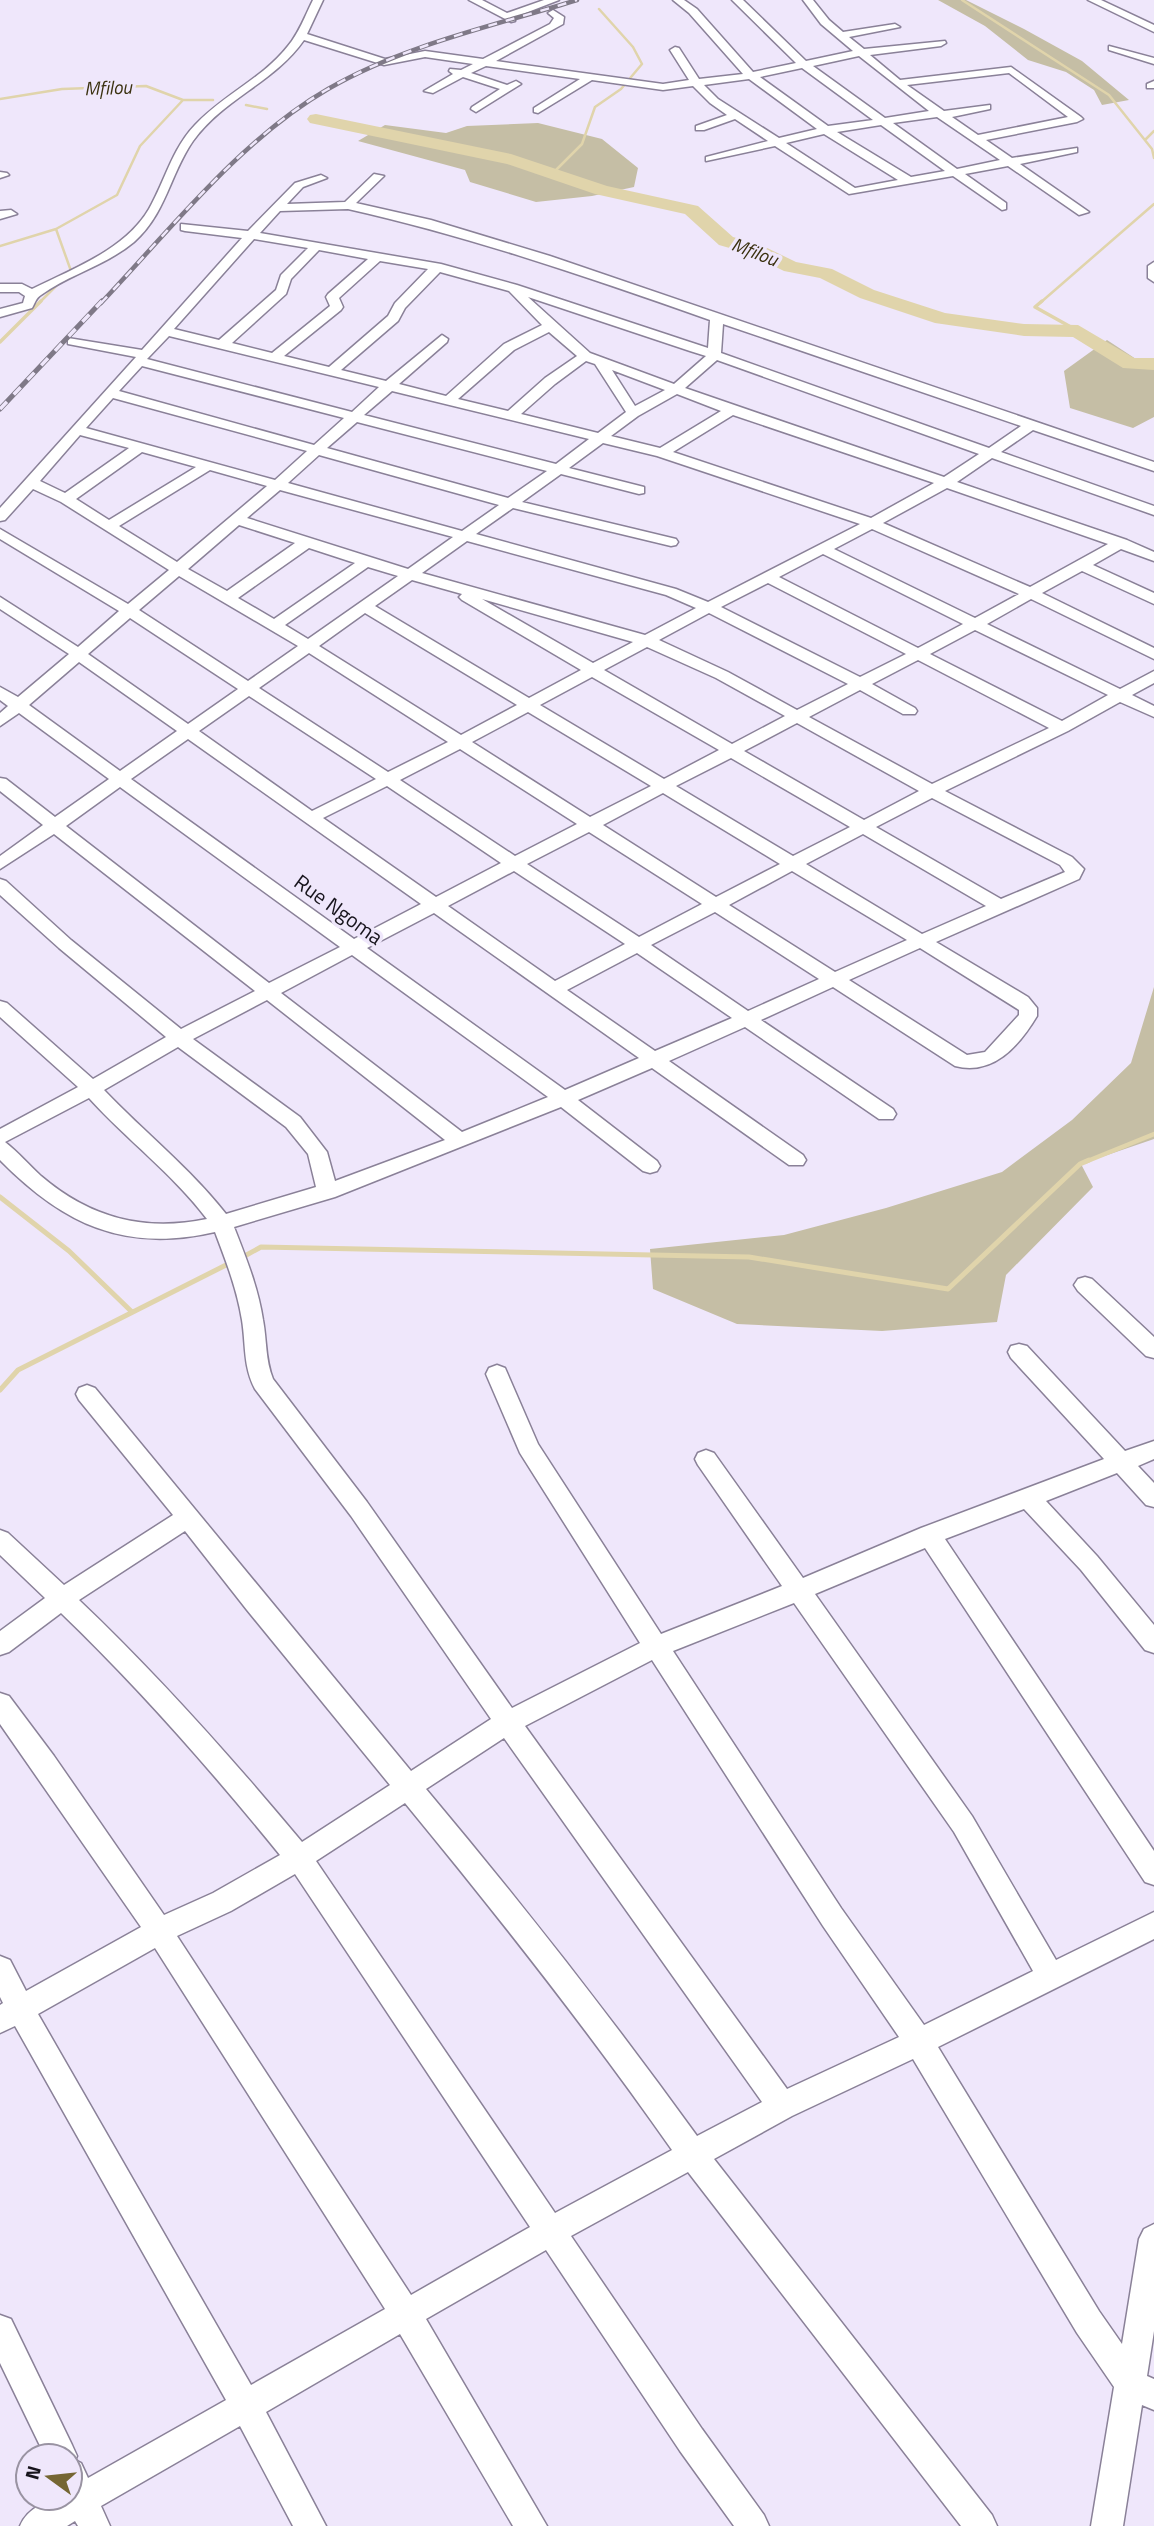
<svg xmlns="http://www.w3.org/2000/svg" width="1154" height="2526" viewBox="0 0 1154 2526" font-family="'Titillium Web',sans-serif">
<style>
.green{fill:#c5bea5}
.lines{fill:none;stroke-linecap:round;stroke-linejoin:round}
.stream-far3{stroke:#e0d4ab;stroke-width:2.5}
.stream-far2{stroke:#e0d4ab;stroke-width:3.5}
.stream-far1{stroke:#e0d4ab;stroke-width:4.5}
.stream{stroke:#e0d4ab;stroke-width:5}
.river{fill:#e0d4ab;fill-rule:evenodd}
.minor-casing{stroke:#8a8198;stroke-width:3}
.minor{fill:#fff;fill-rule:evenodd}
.rail-far1-casing{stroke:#7f7987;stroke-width:4.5}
.rail-casing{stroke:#7f7987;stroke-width:5}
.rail-far1{stroke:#efe7fb;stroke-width:2.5;stroke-dasharray:9;stroke-linecap:butt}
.rail{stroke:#efe7fb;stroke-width:3.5;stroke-dasharray:10;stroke-linecap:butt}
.labels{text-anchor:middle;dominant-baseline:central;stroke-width:7;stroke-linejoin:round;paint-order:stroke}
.far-water-label{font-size:19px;font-style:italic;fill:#3b3110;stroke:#efe7fb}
.street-label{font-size:21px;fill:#17141c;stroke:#efe7fb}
</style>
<rect width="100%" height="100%" fill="#efe7fb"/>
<path class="green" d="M938 0H966L1024 29 1082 61 1129 100 1102 105 1094 90 1066 72 1028 60 985 26Z
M538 123 602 139 638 168 634 187 592 196 536 202 470 182 465 170 358 141 385 125 446 133 467 126Z
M1107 340 1139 361H1154V417L1133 428 1070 408 1064 371Z
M1154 987V1139L1081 1164 1093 1187 1006 1275 997 1322 882 1331 737 1324 653 1289 650 1249 784 1235 886 1208 1002 1172 1072 1120 1131 1063Z"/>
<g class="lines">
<path class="stream-far3" d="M962 0 1109 95 1152 149 1154 158
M0 99 62 89 146 86 183 100H213
M246 105 267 109
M1145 140 1154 131
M554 172 582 144 595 107 621 89 642 64 633 47 599 9
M0 246 56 229 117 195 140 146 183 100
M39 303 71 271 56 229
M1040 303 1154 204"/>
<path class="stream-far2" d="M1042 301 1035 307 1078 331
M0 342 41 301"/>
<path class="stream-far1" d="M1085 1162 1154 1134"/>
<path class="stream" d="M0 1197 69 1251 132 1312
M241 1258 261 1247 749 1257 948 1289 1080 1164 1089 1160
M0 1390 18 1370 232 1262"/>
<path class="river" d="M316 114 511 154 607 186 698 206 733 237 761 245 796 262 832 269 874 290 945 313 1024 324 1078 325 1134 358H1154V370L1123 368 1073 337 1024 336 935 323 860 298 820 278 784 271 747 253 719 245 685 214 595 194 507 164 310 123 307 119 310 115Z"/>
<g class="minor-casing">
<path id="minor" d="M313 0H323L307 34 385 59 425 51 483 59 550 24 554 18 548 13 553 10 564 17 563 24 496 61 663 84 689 80 670 50 675 47 679 48 699 79 743 74 689 13 673 0H684L697 9 753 72 796 63 732 0H743L806 61 853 51 821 24 803 0H813L829 20 843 32 895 24 900 27 849 37 864 49 945 41 946 43 941 46 870 55 900 80 1011 67 1081 117 1083 119 1077 122 986 140 1012 158 1077 148V152L1020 164 1089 212 1079 215 1008 166 965 174 1006 203V209L1002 210 953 176 849 194 775 146 706 161V157L768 141 735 119 704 130H696V126L727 115 710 103 693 86 663 90 592 80 538 113 534 112V108L580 79 486 66 471 73 507 85 516 81 521 84 476 112 471 109 472 107 500 89 463 77 433 93 424 91 453 74 449 71 450 69 461 70 473 64 425 57 384 65 304 40C275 82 223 99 193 141 170 174 166 214 134 242 105 266 70 274 41 295 36 298 35 303 32 308L0 317V309L23 303 25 296 19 292H0V284H22L32 289C72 269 125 250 149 209 165 181 172 149 195 125 223 95 263 78 288 46 299 33 305 16 313 0ZM859 56 929 111 885 118 813 66ZM802 68 873 120 828 126 760 77ZM1009 73 1068 117 978 135 952 117 990 109V105L944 111 907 85ZM749 79 817 129 779 138 718 99 704 85ZM937 117 1000 160 957 169 893 123ZM881 125 945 171 911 177 837 132ZM824 134 898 180 855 188 786 143Z
M469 0H482L507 13 544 0H559L515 17V21L511 22Z
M1088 0H1101L1154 25V32Z
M1109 46 1154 58V64L1109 50Z
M1154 81V88H1147V84Z
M0 172 7 173 9 175 0 178Z
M374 174 384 176 356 203 431 220 550 256 1154 462V471L1033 430 1001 452 1154 506V515L992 458 957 482 1127 540 1154 552V561L1121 549 1093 565 1154 593V604L1082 571 1042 593 1154 648V659L1031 599 987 624 1120 689 1154 671V683L1132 695 1154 706V717L1120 702 1068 731 945 791 1072 857 1084 869 1079 879 936 942 1028 997 1037 1008V1016C1019 1046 993 1076 955 1066L833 987 761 1020 893 1109 896 1114 893 1119H879L745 1027 669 1061 803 1155 806 1160 803 1165H789L652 1068 578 1100 657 1161 660 1166 657 1171 650 1173 643 1171 561 1107 335 1197 234 1227C246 1258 258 1287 263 1320 267 1341 265 1360 273 1379L367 1502 512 1708 640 1643 520 1453 486 1374 489 1368 497 1365 505 1368 538 1444 661 1634 782 1586 698 1465 695 1459 698 1453 706 1450 714 1453 803 1578 921 1528 1104 1459 1011 1358 1008 1352 1011 1346 1019 1344 1027 1346 1125 1451 1154 1441V1459L1138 1466 1154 1483V1507L1146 1505 1117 1473 1046 1501 1097 1556 1154 1625V1653L1145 1650 1081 1570 1024 1509 945 1539 1154 1851V1885L1145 1882 925 1548 815 1594 972 1816 1056 1960 1154 1912V1939L938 2047 1099 2311 1122 2344 1139 2239 1144 2229 1154 2224V2331L1147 2376 1154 2379V2410L1142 2405 1123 2526H1091L1114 2387 1077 2333 913 2059 792 2116 714 2159 992 2515 997 2526H961L688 2172 571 2236 702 2429 764 2515 769 2526H734L680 2451 546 2250 426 2319 547 2526H513L400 2334 266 2412 326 2526H293L240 2426 101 2506 110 2526H78L75 2521 67 2526H20C28 2507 50 2498 70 2498V2456H45L0 2363V2315L11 2319 72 2445 77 2456 75 2460 81 2463 88 2478 226 2400 15 2026 0 2033V2005L3 2003 0 1997V1956L10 1960 26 1991 141 1927 0 1724V1693L9 1696 54 1756 164 1915 213 1893 280 1855C211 1770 140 1689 61 1613L9 1652 0 1655V1631L45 1598 0 1555V1530L8 1533 64 1585 173 1515 79 1400 76 1394 79 1388 87 1385 95 1388 411 1771 491 1719 351 1516 255 1389C243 1366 246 1345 242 1320 237 1289 226 1261 215 1232 124 1253 63 1224 0 1160V1129L78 1087 0 1017V1001L7 1003 93 1079 166 1037 59 948 0 895V879L6 881 71 940 181 1029 255 991 54 834 0 869V856L43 825 0 791V778L6 779 55 817 109 779 19 713 0 726V713L8 706 0 700V687L18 697 69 654 0 609V597L78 647 119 611 0 539V529L128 604 169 570 61 502 33 489 5 520 0 521V508L136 357 68 344V338L142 350 242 238 185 231 181 230V224L248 231 295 183 321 175 327 178 303 187 287 204 345 202ZM348 209C472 237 591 278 710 320L708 348 517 285 441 264 260 233 280 211ZM254 239 308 248 281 275 276 290 219 340 174 329ZM319 250 368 259 328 294 326 297 330 306 272 353 232 343 286 294 291 279ZM380 261 428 269 395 303 388 316 329 367 284 356 341 310 343 307 339 298ZM440 272 509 291 542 325 504 344 446 396 399 384 447 342 448 339 442 335 386 381 341 370 398 321 405 308ZM528 297 690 351 706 356 674 384 590 353ZM723 324 1021 426 989 448 721 353ZM549 332 577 356 545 378 508 411 458 399 514 350ZM169 336 379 387 352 412 147 359ZM717 360 979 454 944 477 685 388ZM586 361 595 364 626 412 598 433 521 414 555 384ZM142 366 344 418 314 445 119 391ZM612 370 665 390 635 406ZM392 391 589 439 556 464 364 415ZM677 394 721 411 660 448 611 436 638 416ZM113 398 307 451 275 480 86 428ZM733 415 934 483 871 518 673 452ZM357 422 547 471 508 498 327 448ZM80 435 129 448 65 493 40 481ZM603 443 657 456 860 524 708 602 676 589 476 534 513 508 671 546 676 545 678 542 676 539 522 502 561 474 639 494 644 493V487L569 468ZM142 452 196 467 109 520 76 499ZM319 455 499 505 462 531 288 483ZM210 470 267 486 177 562 119 526ZM947 488 1108 544 1030 587 883 523ZM280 490 453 537 408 569 247 518ZM239 525 295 543 227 591 188 569ZM872 529 1019 594 975 618 834 549ZM467 541 666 595 696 608 645 635 422 573ZM309 548 355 563 274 619 238 598ZM823 554 963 624 918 648 779 577ZM368 567 398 576 308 639 285 625ZM179 576 298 646 248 681 139 610ZM412 580 462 594 459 597 462 600 581 670 529 698 375 606ZM768 583 906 654 860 677 721 607ZM482 599 633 642 593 663ZM365 613 517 705 461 735 319 646ZM709 613 848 684 797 710 728 672 659 640ZM130 618 238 689 188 724 88 654ZM975 630 1108 695 1062 721 930 654ZM647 647 716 678 785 716 732 744 604 670ZM309 653 448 742 388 772 259 688ZM918 660 1049 728 932 784 809 717 860 690 903 714H915L917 711 915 708 872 684ZM79 662 177 731 120 771 29 705ZM592 677 719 750 664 779 540 705ZM249 696 376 779 312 811 199 731ZM528 712 651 786 590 817 472 742ZM797 723 919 791 864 820 744 751ZM188 739 421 904 354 939 131 779ZM460 749 577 824 515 856 400 780ZM731 758 850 827 793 856 676 786ZM387 786 501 863 436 897 323 818ZM120 787 340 947 269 983 66 826ZM663 793 780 864 716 897 603 825ZM932 798 1060 865 1065 872 1001 899 876 827ZM589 832 702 904 639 937 527 864ZM863 834 986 906 922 934 806 864ZM514 871 625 944 555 981 448 906ZM792 871 907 940 835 972 729 905ZM715 912 819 979 748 1011 651 945ZM434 913 639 1058 565 1090 367 948ZM920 948 1019 1010V1015L985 1052 967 1055 849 980ZM637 953 732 1018 655 1051 567 990ZM352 955 548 1097 462 1132 281 993ZM267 1000 445 1140 335 1181 327 1152 300 1117 193 1039ZM178 1047 286 1127 308 1154 316 1187 226 1214C190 1168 144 1132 104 1090ZM89 1098C127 1140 173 1174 207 1219 144 1232 90 1218 41 1176 29 1165 18 1152 5 1142ZM185 1531 247 1610 390 1785 302 1842C231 1757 159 1676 79 1600ZM794 1603 954 1832 1033 1971 924 2025 841 1908 673 1651ZM652 1660 823 1926 899 2037 787 2089 525 1726ZM504 1738 762 2102 697 2136C611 2017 521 1902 426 1789ZM405 1803C498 1916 588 2030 672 2150L555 2213 316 1861ZM295 1874 530 2227 411 2295 177 1936 231 1911ZM155 1948 385 2309 251 2385 38 2014Z
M0 211 11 210 17 214 0 219Z
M1154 262V282L1148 278V266Z
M1085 1277 1092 1279 1154 1337V1358L1146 1356 1078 1291 1074 1285 1078 1279Z"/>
</g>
<use href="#minor" class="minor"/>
<g class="rail-far1-casing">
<path id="rail-far1" d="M101 303C170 230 241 139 328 89 404 45 493 26 577 0"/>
</g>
<g class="rail-casing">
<path id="rail" d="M0 409 102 301"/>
</g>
<use href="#rail-far1" class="rail-far1"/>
<use href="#rail" class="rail"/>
</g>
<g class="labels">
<g class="far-water-label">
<text transform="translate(108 87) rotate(-2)">Mfilou</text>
<text transform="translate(755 251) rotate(21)">Mfilou</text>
</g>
<g class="street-label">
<text transform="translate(339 909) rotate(36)">Rue Ngoma</text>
</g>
</g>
<g transform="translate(49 2477) rotate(285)"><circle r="33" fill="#efe7fb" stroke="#9993a2" stroke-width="2"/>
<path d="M0-5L12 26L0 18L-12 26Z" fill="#756633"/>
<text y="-10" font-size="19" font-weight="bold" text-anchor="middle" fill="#17141c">N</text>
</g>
</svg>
